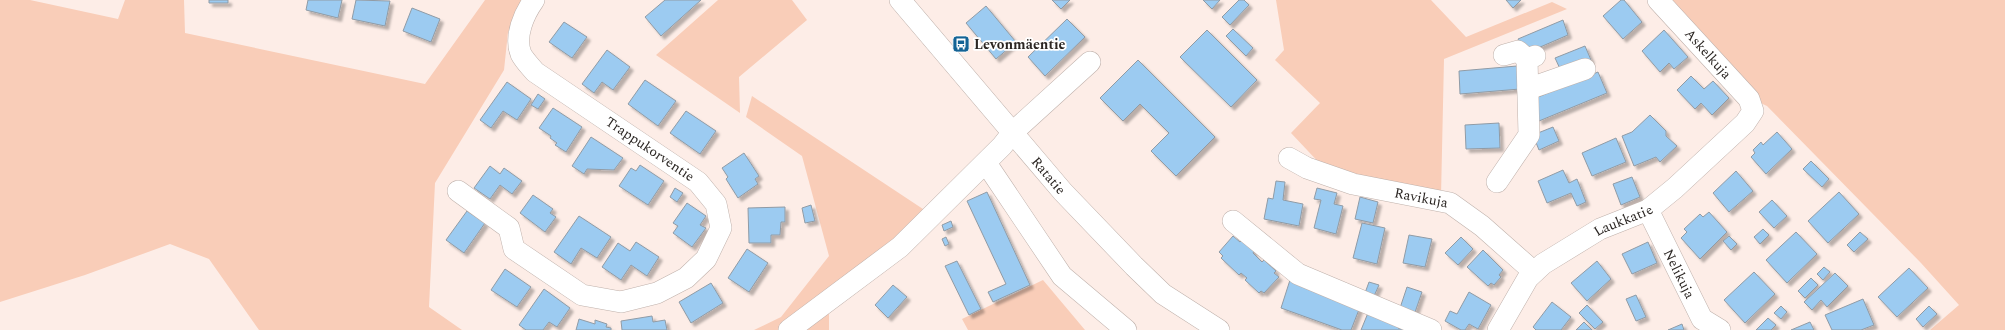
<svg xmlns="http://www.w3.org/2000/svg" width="2005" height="330" viewBox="0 0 2005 330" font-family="Spectral,serif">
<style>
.green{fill:#f9cdb8}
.building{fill:#9ccbf1;stroke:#909ba5;filter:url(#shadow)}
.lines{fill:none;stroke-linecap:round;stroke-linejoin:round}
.minor-casing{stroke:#bfb1ab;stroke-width:22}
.minor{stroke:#fff;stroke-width:21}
.labels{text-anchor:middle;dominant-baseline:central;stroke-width:3.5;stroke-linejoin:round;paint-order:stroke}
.poi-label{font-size:14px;font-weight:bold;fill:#2b2623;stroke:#fff;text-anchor:start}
.street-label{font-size:14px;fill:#2b2623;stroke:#fff}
</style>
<defs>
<filter id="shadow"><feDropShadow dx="3.5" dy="3.5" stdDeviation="1" flood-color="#0004"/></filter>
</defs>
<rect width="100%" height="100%" fill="#fdede7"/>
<path class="green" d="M0 0H30L118 19 125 0H184L185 33 425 84 485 0H526L508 32 504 70 435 183 429 307 462 330H259L209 259 170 244 85 275 0 302Z
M718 0H792L807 20 739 77 740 113 656 55Z
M1276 0H1431L1466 37 1552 2 1567 9 1444 59 1441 196 1324 168 1291 133 1320 103 1275 60 1284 50Z
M1659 0H2005V330H1930L1959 305 1921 263 1767 106 1750 98Z
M752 96 926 211 897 245 783 330H754L781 317 829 256 802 156 746 117Z
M1043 280 1085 330H968L962 319Z
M829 308V330H797Z"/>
<path class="building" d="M209 0H228V3H209Z
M308 0H342L338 18 306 10Z
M356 0 390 1 385 26 352 19Z
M665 0H701L661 36 645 17Z
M1052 0H1070L1061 9Z
M1203 0H1220L1212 9Z
M1239 0H1244L1249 5 1230 25 1222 17Z
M1506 0H1521L1513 8Z
M1621 0H1624L1642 22 1623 39 1603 16Z
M986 6 1016 42 996 59 966 23Z
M412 8 440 19 431 42 403 31Z
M1067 19 1085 37 1045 76 1028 57Z
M1563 20 1568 35 1524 54 1518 39Z
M564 22 587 37 572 58 549 42Z
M1233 29 1253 48 1246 56 1226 36Z
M1207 30 1257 80 1231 107 1180 57Z
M1664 30 1688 57 1674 69 1669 63 1660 72 1642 51Z
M1585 46 1591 60 1562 73 1555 58Z
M607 50 630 67 613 90 602 82 594 93 582 84Z
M1138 60 1215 137 1176 176 1151 151 1169 133 1140 104 1123 121 1100 98Z
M1517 66 1520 89 1460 94 1459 71Z
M1598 72 1607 93 1539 121 1531 100Z
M1691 76 1704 89 1713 81 1729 98 1712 115 1701 103 1695 109 1677 90Z
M645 80 676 101 658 126 628 104Z
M507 82 531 99 517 120 503 111 491 128 480 120Z
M538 94 545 99 538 109 531 105Z
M553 108 582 127 566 152 555 145 557 143 550 138 551 136 539 128Z
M686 111 716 131 700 154 670 133Z
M1650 115 1666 131V136L1677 146 1660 162 1656 157 1634 166 1622 136 1632 132Z
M1499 123 1500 148 1466 149 1465 125Z
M1553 127 1559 141 1539 150 1533 135Z
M1777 132 1792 149 1766 174 1751 157 1755 153 1753 150 1761 142 1763 145Z
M591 137 623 158 614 170 587 169 584 174 572 166Z
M1616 138 1626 162 1592 176 1582 153Z
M744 153 759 176 755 179 758 184 738 198 726 179 728 177 722 168Z
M1811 161 1829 179 1822 187 1803 169Z
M640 165 664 181 648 205 619 186 631 168 636 171Z
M490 166 500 174 504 168 522 181 512 194 500 185 490 199 474 188Z
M1563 170 1569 183 1577 179 1586 202 1577 206 1571 193 1547 203 1538 181Z
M1736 171 1753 191 1729 212 1713 193Z
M1632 177 1640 197 1621 205 1613 184Z
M1276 181 1285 182 1283 200 1303 204 1299 226 1264 219 1268 198 1273 199Z
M675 188 683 193 677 202 670 197Z
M1317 188 1337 193 1334 204 1343 206 1336 234 1314 228 1321 200 1314 199Z
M987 192 1030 285 993 302 988 292 1006 284 967 201Z
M1839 192 1859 214 1828 243 1808 221Z
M533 195 553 209 550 213 556 217 545 232 520 213Z
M1360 197 1378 202 1373 223 1355 219Z
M1772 200 1787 216 1774 228 1759 212Z
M687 203 706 216 700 225 706 228 692 247 673 233 678 226 673 223Z
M811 205 815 221 805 223 802 208Z
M785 207V222H781L780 235H771V243H749L748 208Z
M467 211 485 223 464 253 446 240Z
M1709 212 1727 232 1700 259 1681 238 1687 232 1684 229 1700 214 1703 217Z
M579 216 611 237 597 258 581 248 571 264 554 252Z
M951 221 953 227 944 231 942 225Z
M1362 223 1385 228 1377 264 1353 258Z
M1763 229 1769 235 1760 244 1754 237Z
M1796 232 1817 254 1787 283 1766 260Z
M1860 232 1868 239 1854 252 1847 245Z
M1409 235 1432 239 1425 267 1403 263Z
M1233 236 1240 242 1242 240 1254 251 1253 253 1262 262 1264 260 1276 271 1274 273 1279 277 1264 293 1261 291 1259 293 1245 280 1247 278 1241 273 1239 275 1221 258 1223 256 1219 252Z
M1729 236 1737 244 1731 250 1723 241Z
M946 237 949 244 945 246 942 239Z
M1461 237 1473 249 1458 265 1445 253Z
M636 242 659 257 647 276 631 265 621 280 602 267 618 243 630 251Z
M1648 242 1657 263 1632 274 1622 254Z
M747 249 768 263 749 292 728 278Z
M1483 250 1503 270 1499 275 1501 277 1494 285 1491 283 1488 286 1467 267Z
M957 261 981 309 969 315 945 266Z
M1597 261 1611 279 1587 301 1571 283Z
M1824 267 1830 272 1823 280 1817 274Z
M1909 268 1928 288 1897 317 1878 297Z
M505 269 531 287 517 307 491 290Z
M1754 272 1775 294 1745 323 1724 300Z
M1835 273 1848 286 1827 307 1821 300 1812 310 1804 302Z
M1811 278 1818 285 1805 298 1798 291Z
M1290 280 1360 307 1351 330H1342L1281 308Z
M1369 282 1379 285 1374 296 1365 293Z
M711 283 723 303 691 323 679 302Z
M893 285 907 297 888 318 875 305Z
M1407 287 1422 292 1413 318 1398 314Z
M544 289 570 308 557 327 549 322 543 330H526L519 325Z
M1469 292 1491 305 1478 329 1469 324 1465 330H1461L1445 321 1450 311 1457 314Z
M1636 295 1646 317 1636 321 1626 299Z
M1863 299 1874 325 1861 330H1832L1825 315Z
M1552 302 1571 317 1561 330H1536L1533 327Z
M1587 305 1603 322 1595 329 1579 313Z
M1781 306 1787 312 1781 319 1774 313Z
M1929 306 1937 314 1923 327 1916 319Z
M1368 313 1399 325 1398 328 1401 329 1403 325 1417 330H1361Z
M652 316 653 322 665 320 667 330H622L621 321Z
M1768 318 1776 325 1771 330H1756Z
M579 319 595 324V320L607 324 606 327 611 328V330H576Z
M1584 322 1592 330H1576Z
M1810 322 1814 330H1791Z
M1682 324 1684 330H1668Z"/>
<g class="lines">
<g class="minor-casing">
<g id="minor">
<path id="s1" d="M900 0 1063 192 1134 266 1163 294 1219 330"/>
<path d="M1504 55 1518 51 1527 59"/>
<path d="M1528 89 1585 69"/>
<path id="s2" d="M1289 158 1307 168 1353 184 1450 203 1482 226 1534 272"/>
<path d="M986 163 1062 276 1126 330"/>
<path d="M1497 182 1529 135 1527 59 1535 56"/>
<path d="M458 191 509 228 514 249 582 295 621 302 657 293 686 278 706 259 721 228 716 204 698 182 535 72C530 66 524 60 521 54 514 36 524 14 534 0"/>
<path id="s3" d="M1648 210 1702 319 1720 330"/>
<path d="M1233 221 1298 274 1431 330"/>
<path d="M789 330 900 247 1002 146 1013 132 1090 62"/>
<path id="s4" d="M1498 330 1528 278 1543 264 1600 229 1648 210 1675 188 1745 123 1753 111 1749 99 1658 0"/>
</g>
</g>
<use href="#minor" class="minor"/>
</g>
<defs>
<g id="bus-square" transform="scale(0.9)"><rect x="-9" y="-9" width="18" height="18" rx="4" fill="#136395" stroke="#fff"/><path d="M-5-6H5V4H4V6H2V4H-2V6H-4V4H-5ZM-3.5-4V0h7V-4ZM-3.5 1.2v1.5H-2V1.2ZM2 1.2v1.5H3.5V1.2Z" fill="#fff"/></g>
</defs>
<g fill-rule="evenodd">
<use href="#bus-square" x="961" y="44"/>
</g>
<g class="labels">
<g class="poi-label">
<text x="974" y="44">Levonmäentie</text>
</g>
<g class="street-label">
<text transform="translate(1708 54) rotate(48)">Askelkuja</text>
<text transform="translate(650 149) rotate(34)">Trappukorventie</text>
<text stroke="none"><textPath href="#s1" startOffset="230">Ratatie</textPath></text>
<text stroke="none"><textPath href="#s2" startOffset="139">Ravikuja</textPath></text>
<text stroke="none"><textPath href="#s4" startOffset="172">Laukkatie</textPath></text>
<text stroke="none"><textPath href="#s3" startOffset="71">Nelikuja</textPath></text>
</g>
</g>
</svg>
